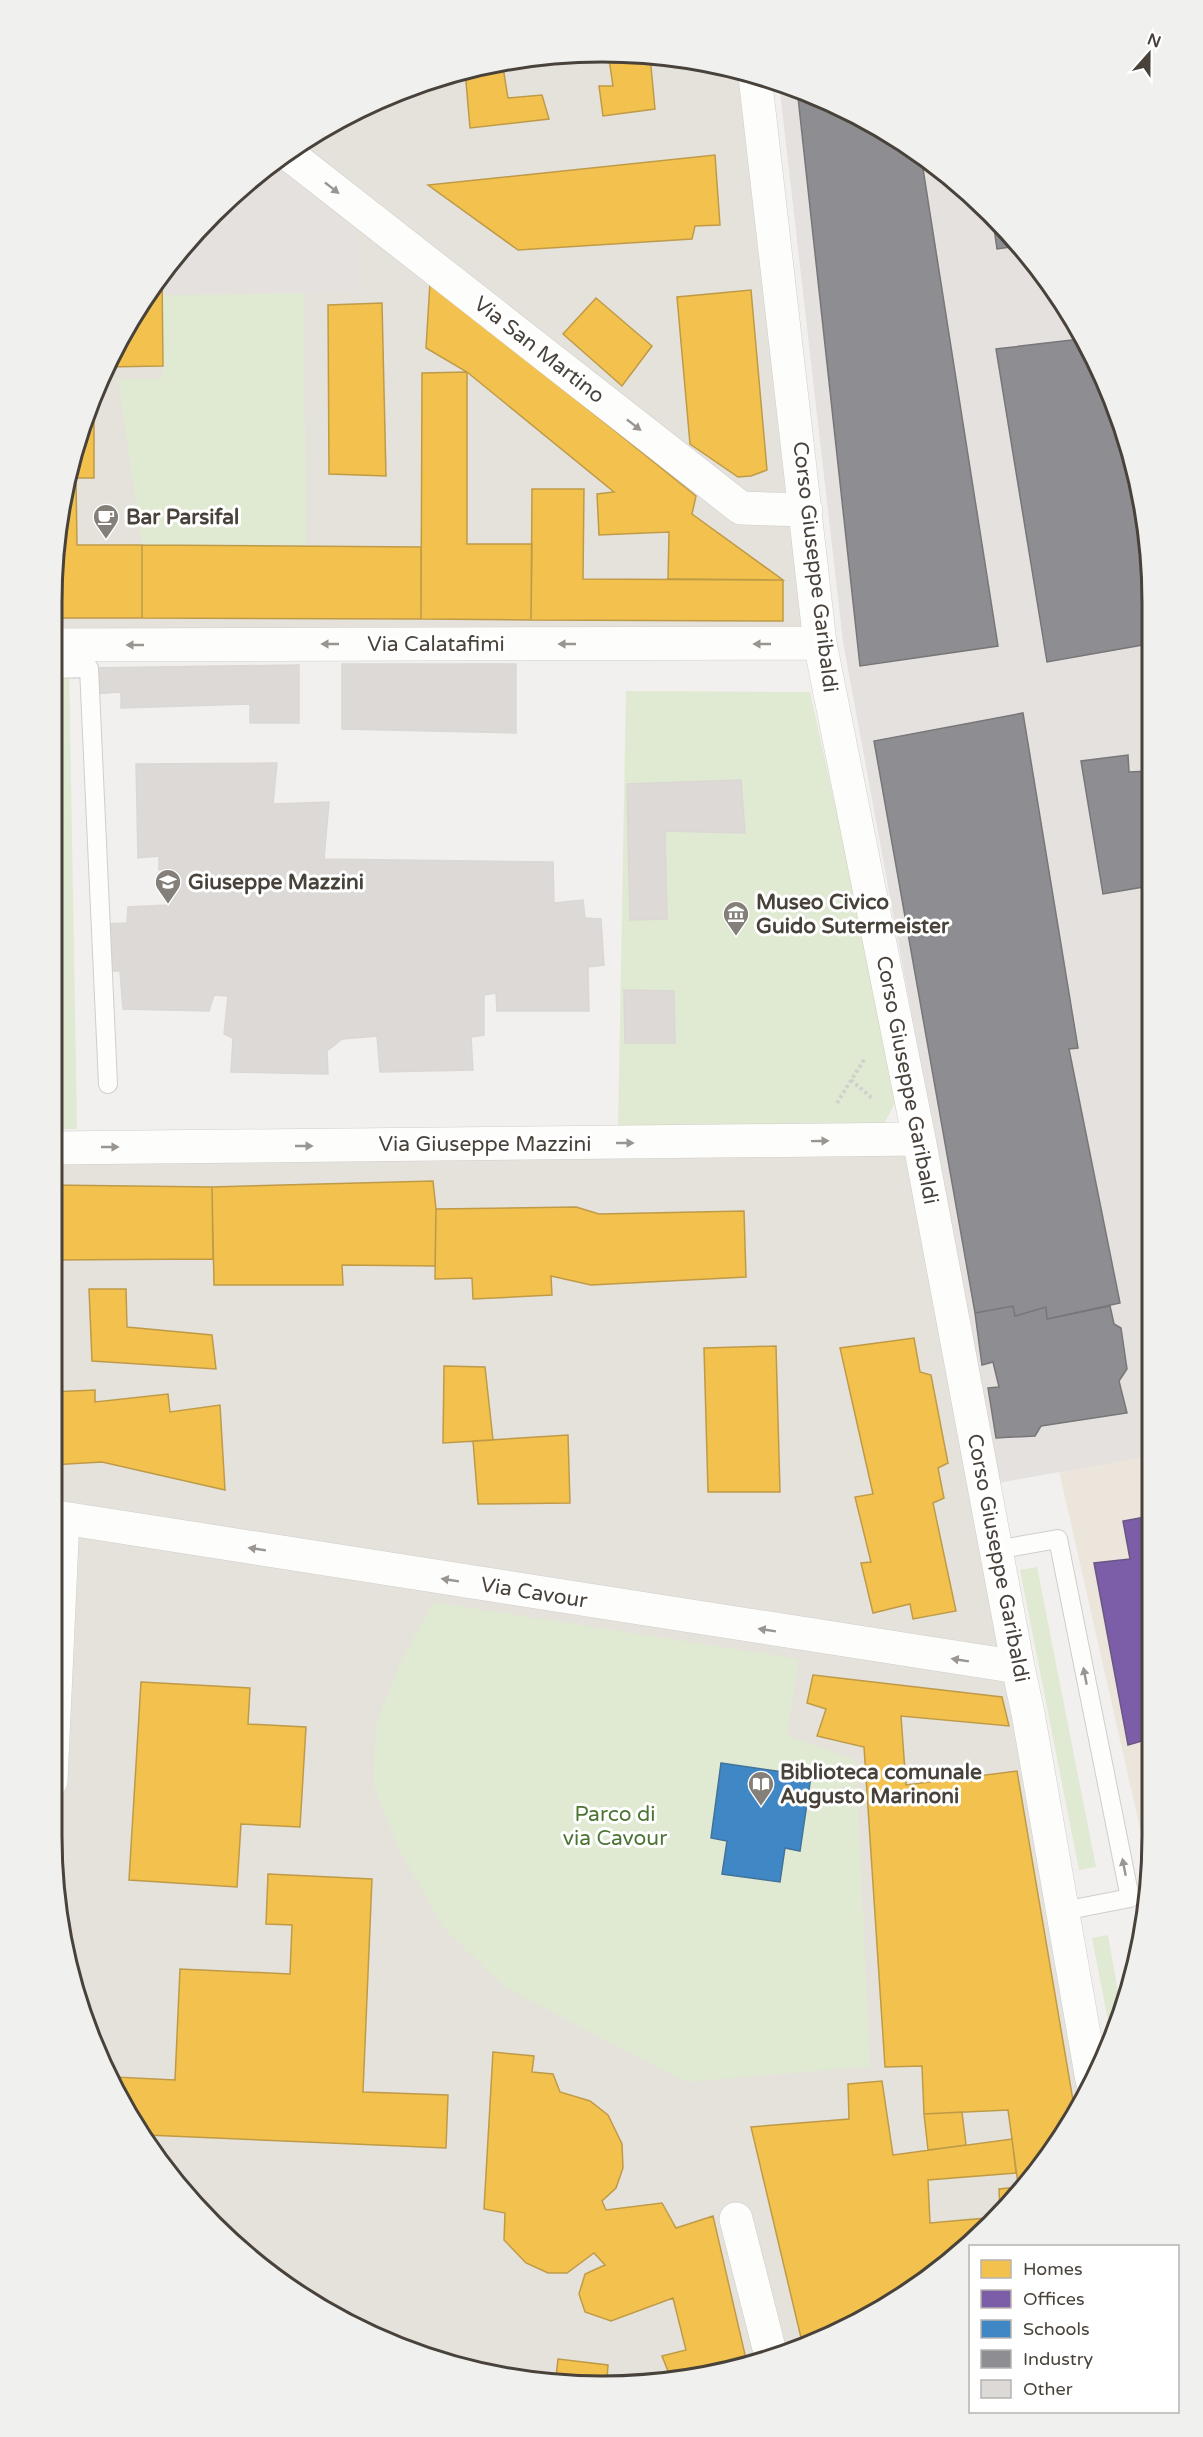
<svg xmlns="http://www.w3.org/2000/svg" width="1203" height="2437" viewBox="0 0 1203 2437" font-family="'Varela Round',sans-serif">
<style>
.residential{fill:#e5e2dc}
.commercial{fill:#ece5dc}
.industrial{fill:#e4e1de}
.green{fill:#e0e9d1}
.parking{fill:#e4e1df}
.homes{fill:#f2c14e;stroke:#bf9b48;stroke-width:1.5}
.offices{fill:#7b5ea7;stroke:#6c5686;stroke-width:1.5}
.schools{fill:#3f88c5;stroke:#42739b;stroke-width:1.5}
.industry{fill:#8d8d92;stroke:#787678;stroke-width:1.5}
.building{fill:#dcd9d6;stroke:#dad7d4;stroke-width:1.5}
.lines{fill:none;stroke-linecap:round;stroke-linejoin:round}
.lane-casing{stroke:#d0cecb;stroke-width:20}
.street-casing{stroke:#d0cecb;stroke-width:34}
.path{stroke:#d2d0cc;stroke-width:4;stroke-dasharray:3 3;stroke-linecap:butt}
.lane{stroke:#fdfdfc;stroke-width:18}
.street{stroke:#fdfdfc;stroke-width:33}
.oneway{fill:#999691}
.labels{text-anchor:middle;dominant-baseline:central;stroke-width:6;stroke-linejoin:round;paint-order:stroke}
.street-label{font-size:21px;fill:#48423a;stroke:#fff}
.poi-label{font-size:21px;font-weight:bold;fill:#48423a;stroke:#fff;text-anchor:start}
.park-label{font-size:21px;fill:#4c7433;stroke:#fff}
.rim{fill:none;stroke:#48423a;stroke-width:3}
</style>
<rect width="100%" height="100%" fill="#f2f0ee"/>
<path class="residential" d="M602 51 709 62 739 71 804 630 51 632V601L62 494 93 391 144 295 212 212 296 144 391 93 494 62Z
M909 1151 1017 1715 1079 2103 1059 2142 991 2225 845 2329 673 2381 494 2375 326 2312 238 2249 165 2171 80 2013 51 1835V1160Z"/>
<path class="commercial" d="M1151 1456 1152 1836 1149 1868 1059 1471Z"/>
<path class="industrial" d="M779 83 812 93 936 165 1038 266 1110 391 1147 529 1151 1456 998 1483 843 642Z"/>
<path class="green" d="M304 293 306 546 142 545 118 379 163 378 162 295Z
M51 664H69L77 1129H51Z
M626 691 810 692 899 1095 883 1126 618 1130Z
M1037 1567 1096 1867 1079 1870 1020 1570Z
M433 1602 799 1659 787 1736 856 1760 870 2066 686 2082 504 1987 442 1926 400 1851 373 1784 376 1723 400 1663Z
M1108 1935 1121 2009 1112 2041 1092 1938Z"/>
<path class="parking" d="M272 163 355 232 357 292 162 295V273L212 212Z"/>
<path class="homes" d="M608 52 650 56 655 109 603 116 599 86H613Z
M502 61 508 98 542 95 549 119 470 128 465 70Z
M715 155 720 225 695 226 692 239 518 250 428 185Z
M162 273 163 366 106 367 127 327H130V322L144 295Z
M430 282 696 496 692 514 783 580 668 579 669 532 599 535 597 494 614 492 467 372 426 348Z
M751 290 767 470 751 476 738 477 690 444 677 297Z
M596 298 652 346 622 386 563 334Z
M382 303 386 476 329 474 328 305Z
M467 372V544H532L531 620 421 619 422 373Z
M94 388V478H67L93 391Z
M67 478H76L77 545H142V618H51L62 494Z
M532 489H584L583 579 783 580V621L531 620Z
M142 545 421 547V619L142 618Z
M433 1181 436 1209 435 1266 342 1265 343 1285H214L212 1187Z
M51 1185 212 1187 213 1259 51 1260Z
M576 1207 599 1214 744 1211 746 1277 591 1285 551 1276 552 1295 473 1299 472 1278 435 1279 436 1209Z
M89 1289H126L127 1327 212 1335 216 1369 92 1361Z
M914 1338 920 1372 931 1375 948 1463 938 1468 944 1498 933 1503 956 1611 913 1619 910 1604 873 1613 861 1563 871 1562 855 1497 873 1494 840 1348Z
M776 1346 780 1492H708L704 1348Z
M444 1366 485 1367 493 1440 443 1443Z
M95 1390V1402L168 1394 170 1412 220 1405 225 1490 102 1462 51 1465V1392Z
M568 1435 570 1503 478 1504 473 1441Z
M813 1675 1002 1697 1009 1726 901 1716 906 1785 1017 1771 1075 2112 1059 2142 1019 2191 1008 2110 924 2114 922 2066 885 2067 864 1747 817 1736 826 1709 807 1703Z
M141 1682 250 1688 248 1724 306 1727 300 1827 241 1824 237 1887 129 1880Z
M268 1874 372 1879 363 2092 448 2095 446 2148 146 2135 115 2077 175 2080 180 1969 290 1974 292 1925 266 1924Z
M493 2052 534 2056 532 2072 553 2074 560 2092 590 2101 608 2115 622 2144 623 2168 616 2188 602 2201 606 2210 662 2203 676 2228 713 2216 746 2359 672 2381 662 2356 686 2350 673 2298 611 2321 585 2312 579 2294 585 2274 605 2265 594 2253 567 2273H548L526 2263 504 2240 505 2213 484 2209Z
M882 2081 893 2155 1012 2139 1016 2173 928 2180 930 2223 998 2217 991 2225 845 2329 802 2342 751 2127 849 2119 848 2084Z
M962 2112 966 2145 928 2150 924 2114Z
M1018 2187 1019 2191 1000 2214 999 2189Z
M558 2359 608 2365 607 2379 556 2377Z"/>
<path class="offices" d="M1151 1516 1152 1766 1145 1740 1128 1745 1094 1563 1130 1559 1123 1521Z"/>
<path class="schools" d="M721 1763 811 1776 800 1851 785 1848 780 1882 722 1874 727 1841 711 1838Z"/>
<path class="industry" d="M797 88 812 93 921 156 998 646 860 666Z
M993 221 1018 246 997 249Z
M1080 339 1110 391 1147 529 1148 644 1047 662 996 349Z
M1023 713 1078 1048 1069 1049 1120 1303 1047 1319 1046 1307 1015 1316 1013 1306 975 1313 874 741Z
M1128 755 1129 772 1148 771 1149 886 1103 894 1081 761Z
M1146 1141H1149L1150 1167Z
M1013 1306 1015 1316 1046 1307 1047 1319 1110 1306 1114 1324 1121 1328 1127 1369 1119 1381 1127 1413 1041 1426 1035 1436 996 1438 988 1388 999 1387 993 1362 982 1365 975 1313Z"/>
<path class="building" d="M342 664H516V733L342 729Z
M299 665V723H250V704L121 708V692L91 694 89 668Z
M277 763 273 804 329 802 324 859 553 862 554 903 583 900 585 918 601 919 604 965 588 967 589 1011H497L496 993 484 995V1035L471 1037 473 1070 380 1072 377 1036 342 1039 327 1051 328 1074 231 1072 233 1038 224 1034 228 996 214 995 209 1011 123 1009 120 971H107L105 924 127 923 128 907 168 905 174 869 159 870V856L138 858 136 764Z
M741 780 745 833 665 831 667 919 630 920 627 784Z
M624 990 674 991 675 1043H625Z"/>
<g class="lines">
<g class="lane-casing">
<path id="lane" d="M51 669 89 668 108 1084
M996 1550 1058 1539 1130 1898 1063 1911"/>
</g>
<g class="street-casing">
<path id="street" d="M755 76 820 643 919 1139 1018 1667 1028 1713 1092 2080
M286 152 741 508 806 510
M51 645 820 643
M51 1148 919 1139
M51 1520 63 1518 1018 1667
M51 1781 63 1518
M736 2219 770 2352"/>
</g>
<path class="path" d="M851 1080 873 1099
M837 1103 865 1058"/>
<use href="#lane" class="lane"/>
<use href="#street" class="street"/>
</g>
<defs><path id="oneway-solid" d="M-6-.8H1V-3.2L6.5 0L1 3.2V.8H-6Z" transform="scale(1.5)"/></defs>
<g class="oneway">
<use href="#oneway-solid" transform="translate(332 188) rotate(38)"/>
<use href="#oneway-solid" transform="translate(634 425) rotate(38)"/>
<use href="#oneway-solid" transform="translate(330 644) rotate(180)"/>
<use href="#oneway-solid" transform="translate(567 644) rotate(180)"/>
<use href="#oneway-solid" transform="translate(762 644) rotate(180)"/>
<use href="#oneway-solid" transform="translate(135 645) rotate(180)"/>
<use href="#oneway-solid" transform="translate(820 1141) rotate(-1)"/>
<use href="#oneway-solid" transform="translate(625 1143)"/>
<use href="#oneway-solid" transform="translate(304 1146)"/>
<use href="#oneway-solid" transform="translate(110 1147)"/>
<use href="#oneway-solid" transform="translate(257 1549) rotate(-171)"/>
<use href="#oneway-solid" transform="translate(450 1580) rotate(-171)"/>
<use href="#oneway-solid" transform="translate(767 1630) rotate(-171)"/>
<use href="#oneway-solid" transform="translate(960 1660) rotate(-171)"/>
<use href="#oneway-solid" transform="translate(1085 1676) rotate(-101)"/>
<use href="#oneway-solid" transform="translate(1124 1867) rotate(-101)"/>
</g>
<defs>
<g id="cafe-pin" transform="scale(1.35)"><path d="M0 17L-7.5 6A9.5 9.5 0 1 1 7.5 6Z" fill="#847f79" stroke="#fff"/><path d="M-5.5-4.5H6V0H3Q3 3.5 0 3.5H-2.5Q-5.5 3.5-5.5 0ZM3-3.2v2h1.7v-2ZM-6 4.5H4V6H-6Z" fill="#fff"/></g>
<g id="school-pin" transform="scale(1.35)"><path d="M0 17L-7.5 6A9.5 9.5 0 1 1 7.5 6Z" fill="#847f79" stroke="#fff"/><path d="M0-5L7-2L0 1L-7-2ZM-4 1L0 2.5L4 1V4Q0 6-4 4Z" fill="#fff"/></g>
<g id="museum-pin" transform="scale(1.35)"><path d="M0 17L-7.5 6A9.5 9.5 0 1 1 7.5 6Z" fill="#847f79" stroke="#fff"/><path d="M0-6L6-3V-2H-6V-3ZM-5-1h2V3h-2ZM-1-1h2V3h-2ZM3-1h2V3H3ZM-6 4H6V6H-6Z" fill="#fff"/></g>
<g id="library-pin" transform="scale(1.35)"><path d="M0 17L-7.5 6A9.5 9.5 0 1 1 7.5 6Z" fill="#847f79" stroke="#fff"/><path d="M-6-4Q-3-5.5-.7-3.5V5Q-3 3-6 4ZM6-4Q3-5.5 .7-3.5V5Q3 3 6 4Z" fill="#fff"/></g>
</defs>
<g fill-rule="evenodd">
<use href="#cafe-pin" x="106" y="517"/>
<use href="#school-pin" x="168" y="882"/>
<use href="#museum-pin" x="736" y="914"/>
<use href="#library-pin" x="761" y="1784"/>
</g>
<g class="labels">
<g class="street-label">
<text transform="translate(539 350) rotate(38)">Via San Martino</text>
<text transform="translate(815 567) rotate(83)">Corso Giuseppe Garibaldi</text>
<text x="436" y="644">Via Calatafimi</text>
<text transform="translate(907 1080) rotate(79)">Corso Giuseppe Garibaldi</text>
<text x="485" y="1144">Via Giuseppe Mazzini</text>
<text transform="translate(998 1558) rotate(79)">Corso Giuseppe Garibaldi</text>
<text transform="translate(534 1593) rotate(9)">Via Cavour</text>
</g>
<g class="poi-label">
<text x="126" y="517">Bar Parsifal</text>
<text x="188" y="882">Giuseppe Mazzini</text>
<text x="756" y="902">Museo Civico<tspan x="756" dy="24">Guido Sutermeister</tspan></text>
<text x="780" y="1772">Biblioteca comunale<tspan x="780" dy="24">Augusto Marinoni</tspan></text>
</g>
<g class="park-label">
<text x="615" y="1814">Parco di<tspan x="615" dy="24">via Cavour</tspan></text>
</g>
</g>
<path d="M0 0H1203V2437H0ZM602 62H602A540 540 0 0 1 1142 602V1836A540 540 0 0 1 602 2376H602A540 540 0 0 1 62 1836V602A540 540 0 0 1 602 62Z" fill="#f0f0ef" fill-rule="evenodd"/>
<path class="rim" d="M602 62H602A540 540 0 0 1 1142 602V1836A540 540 0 0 1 602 2376H602A540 540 0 0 1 62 1836V602A540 540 0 0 1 602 62Z"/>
<rect x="969" y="2245" width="210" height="168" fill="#ffffff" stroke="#b6b3b0" stroke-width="1.5"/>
<rect x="981" y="2260" width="30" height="18" fill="#f2c14e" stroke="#b6b3b0" stroke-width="1.5"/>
<text x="1023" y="2275" font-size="18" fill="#48423a">Homes</text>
<rect x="981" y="2290" width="30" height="18" fill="#7b5ea7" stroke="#b6b3b0" stroke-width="1.5"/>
<text x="1023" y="2305" font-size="18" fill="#48423a">Offices</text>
<rect x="981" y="2320" width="30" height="18" fill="#3f88c5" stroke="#b6b3b0" stroke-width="1.5"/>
<text x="1023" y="2335" font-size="18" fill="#48423a">Schools</text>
<rect x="981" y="2350" width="30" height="18" fill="#8d8d92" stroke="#b6b3b0" stroke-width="1.5"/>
<text x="1023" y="2365" font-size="18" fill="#48423a">Industry</text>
<rect x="981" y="2380" width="30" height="18" fill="#dcd9d6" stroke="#b6b3b0" stroke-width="1.5"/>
<text x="1023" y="2395" font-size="18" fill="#48423a">Other</text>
<g transform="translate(1149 54) rotate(21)" stroke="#ffffff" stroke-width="4.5" paint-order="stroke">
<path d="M0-4.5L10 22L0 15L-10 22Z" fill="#48423a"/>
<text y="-9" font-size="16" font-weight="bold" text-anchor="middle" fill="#48423a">N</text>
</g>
</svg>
